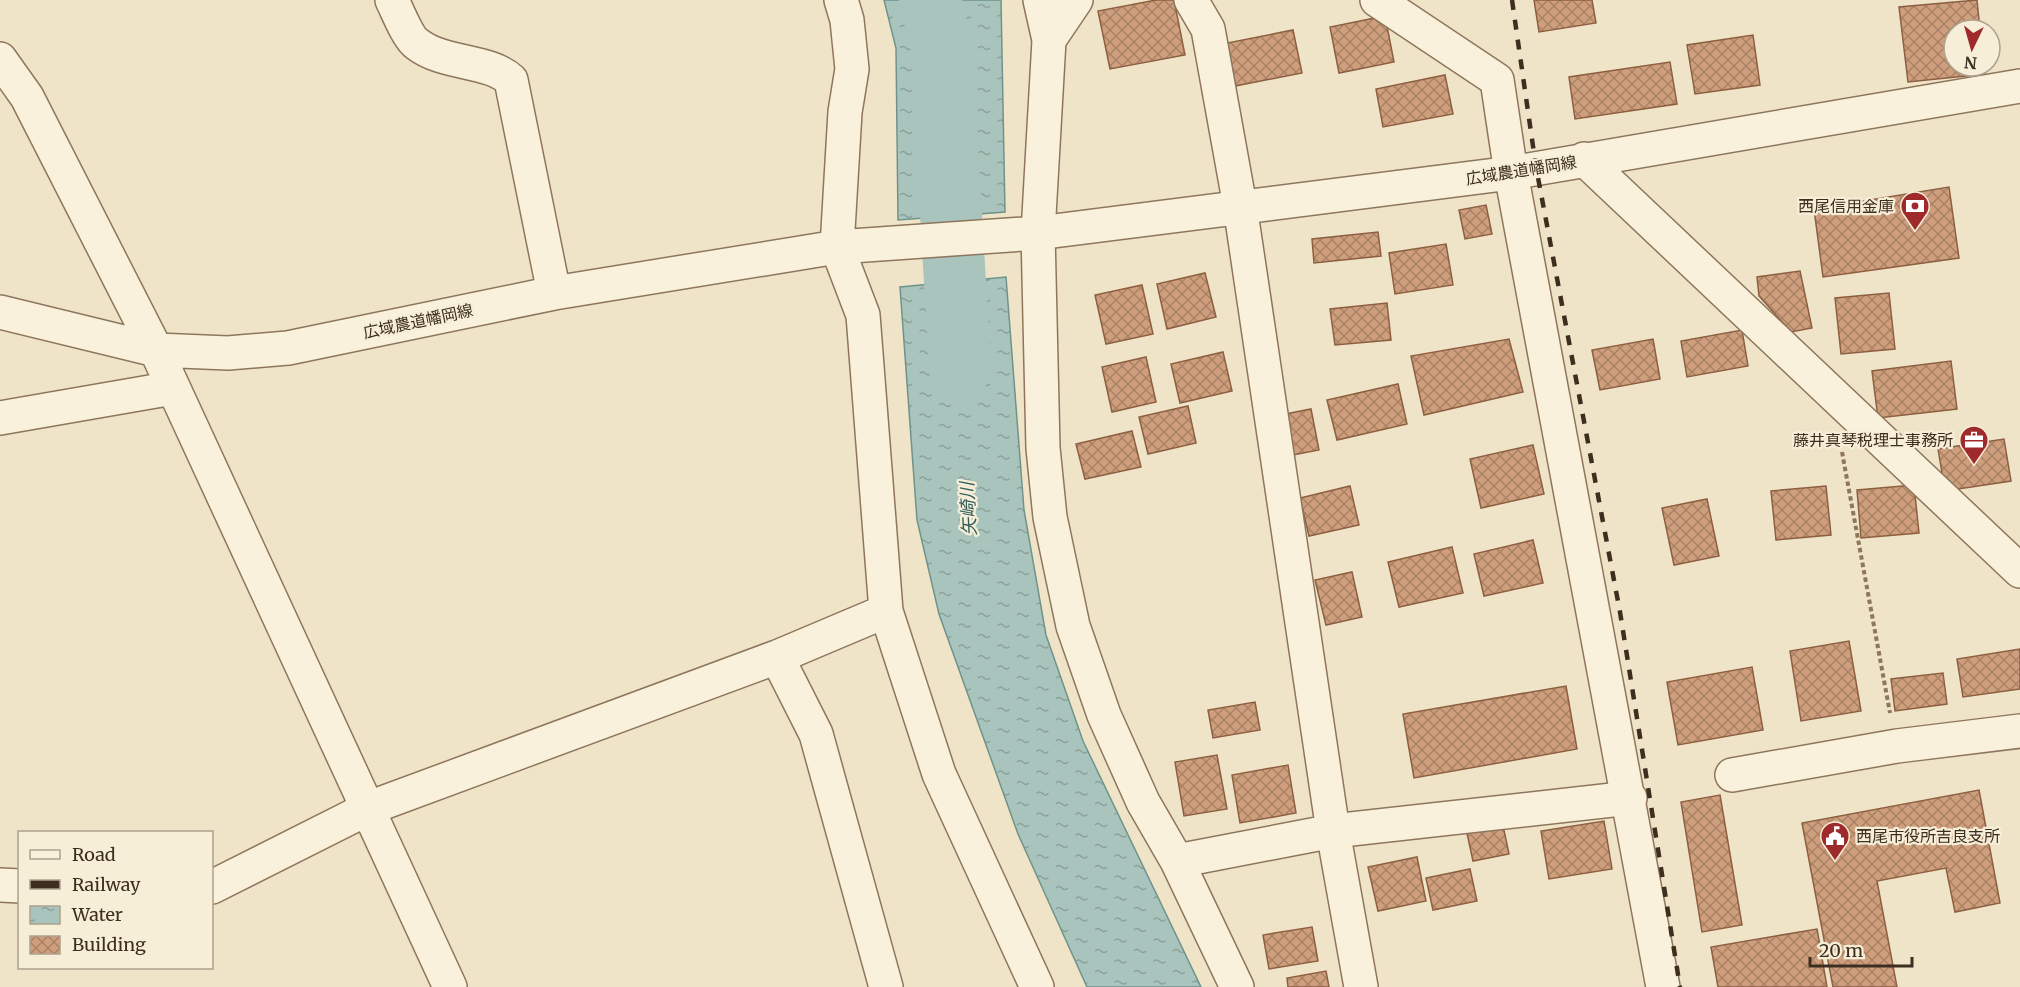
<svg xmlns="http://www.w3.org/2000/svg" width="2020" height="987" viewBox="0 0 2020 987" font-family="Merriweather,'Noto Sans JP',serif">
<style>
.water{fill:url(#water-ripples);stroke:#6f938a;stroke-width:1.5}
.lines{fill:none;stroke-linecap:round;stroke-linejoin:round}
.river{stroke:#a9c4bc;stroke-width:62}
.building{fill:url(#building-cross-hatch);stroke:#8d5f41;stroke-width:1.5}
.minor-casing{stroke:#8d765c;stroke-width:36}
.path{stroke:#8d765c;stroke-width:4;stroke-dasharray:4.5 3;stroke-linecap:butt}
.minor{stroke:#faf1dc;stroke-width:33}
.rail{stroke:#3d2e20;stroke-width:4.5;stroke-dasharray:10 10;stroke-linecap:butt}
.labels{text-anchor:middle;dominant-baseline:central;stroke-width:4.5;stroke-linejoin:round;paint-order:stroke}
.street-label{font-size:16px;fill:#3d2e20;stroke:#f7eed8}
.poi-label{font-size:16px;fill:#3d2e20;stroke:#f7eed8;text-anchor:end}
.water-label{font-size:18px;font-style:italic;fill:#2f5d5a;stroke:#f7eed8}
</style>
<defs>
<pattern id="water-ripples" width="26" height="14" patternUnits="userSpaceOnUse" patternTransform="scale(1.5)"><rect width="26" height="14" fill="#a9c4bc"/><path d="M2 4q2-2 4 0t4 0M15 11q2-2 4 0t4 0" fill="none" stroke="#8ba098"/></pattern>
<pattern id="building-cross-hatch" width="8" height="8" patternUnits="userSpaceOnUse" patternTransform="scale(1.5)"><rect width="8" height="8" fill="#cf9f7d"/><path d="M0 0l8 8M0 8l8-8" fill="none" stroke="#a98266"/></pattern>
</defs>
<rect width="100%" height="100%" fill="#f0e4c8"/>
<path class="water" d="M884 0H1001L1005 212 898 220 896 48Z
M1006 277 1024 510 1046 635 1083 741 1201 987H1087L1018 834 939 614 917 520 900 287Z"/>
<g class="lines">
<path class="river" d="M930 0 941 43 960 368"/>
</g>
<path class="building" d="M1156 0H1174L1185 55 1110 69 1098 11Z
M1534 0H1592L1596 23 1539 32Z
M1977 0 1980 30H1954V66H1984L1985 74 1908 82 1899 7Z
M1385 16 1394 62 1339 73 1330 27Z
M1293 30 1302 73 1230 87 1222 44Z
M1753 35 1760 85 1695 94 1687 45Z
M1670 62 1677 104 1575 119 1569 77Z
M1445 75 1453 114 1383 127 1376 89Z
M1949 187 1959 258 1823 277 1814 209Z
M1486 205 1492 234 1465 239 1459 210Z
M1378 232 1381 256 1314 263 1312 239Z
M1446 244 1453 285 1395 294 1389 253Z
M1800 271 1812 328 1791 332 1759 296 1757 277Z
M1205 273 1216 317 1167 329 1157 284Z
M1142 285 1153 334 1106 344 1095 295Z
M1889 293 1895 349 1841 354 1835 298Z
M1387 303 1391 340 1335 345 1330 309Z
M1742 330 1748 366 1687 377 1681 341Z
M1509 339 1523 392 1424 415 1411 356Z
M1653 339 1660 379 1600 390 1592 350Z
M1223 352 1232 391 1180 403 1171 364Z
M1146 357 1156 402 1112 412 1102 367Z
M1951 361 1957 409 1878 418 1872 371Z
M1398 384 1407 424 1337 440 1327 400Z
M1188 406 1196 443 1148 454 1139 417Z
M1311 409 1319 450 1287 456 1280 415Z
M1132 431 1141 467 1085 479 1076 444Z
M2004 439 2011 481 1945 491 1938 449Z
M1533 445 1544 494 1481 508 1470 459Z
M1914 485 1919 533 1861 538 1857 490Z
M1350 486 1359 525 1309 536 1300 498Z
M1826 486 1831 535 1776 540 1771 491Z
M1707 499 1719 556 1674 565 1662 508Z
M1533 540 1543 583 1484 596 1474 554Z
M1452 547 1463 593 1399 607 1388 562Z
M1352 572 1362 617 1326 625 1315 580Z
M1849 641 1861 711 1801 721 1790 651Z
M2020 649V689L1963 697 1957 659Z
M1752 667 1763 730 1678 745 1667 682Z
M1943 673 1947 704 1895 711 1891 679Z
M1566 686 1577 749 1414 778 1403 714Z
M1255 702 1260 730 1213 738 1208 710Z
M1217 755 1227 809 1184 816 1175 762Z
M1288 765 1296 813 1240 823 1232 775Z
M1979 790 2000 903 1955 912 1946 868 1877 881 1897 987H1833L1802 823Z
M1720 795 1742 925 1702 932 1681 802Z
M1501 816 1509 854 1473 861 1465 824Z
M1604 821 1612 869 1549 879 1541 831Z
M1417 857 1426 901 1378 911 1368 867Z
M1470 869 1477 901 1433 910 1426 878Z
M1312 927 1318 961 1269 969 1263 935Z
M1817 929 1827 987H1718L1711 947Z
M1326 971 1329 987H1288L1287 978Z"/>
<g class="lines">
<g class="minor-casing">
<path id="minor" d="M392 0C397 10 408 38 417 44 444 65 488 59 511 80L554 293
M841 0 847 20 852 69 845 112 837 247 863 315 886 611 939 774 1037 987
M1040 0 1049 40 1038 233 1043 448 1050 517 1073 626 1104 715 1143 802 1177 861 1237 987
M1191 0 1208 29 1240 206 1333 831 1361 987
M1377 0 1497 80 1511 173 1663 987
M1049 40 1076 0
M0 59 27 97 156 350 450 987
M1584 159 2020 571
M0 312 156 350 228 353 288 348 554 293 837 247 1038 233 1511 173 2020 86
M0 418 173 388
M777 657 816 734 886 987
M1732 775 1897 746 2020 731
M1177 861 1333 831 1630 798
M0 885 20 886
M212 887 369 808 777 657 886 611"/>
</g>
<path class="path" d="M1842 452 1890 713"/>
<use href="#minor" class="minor"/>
<path class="rail" d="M1512 0 1536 167 1620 612 1680 987"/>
</g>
<defs>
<g id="bank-pin" transform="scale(1.5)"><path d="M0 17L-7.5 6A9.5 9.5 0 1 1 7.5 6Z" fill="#9e2a2b" stroke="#f7eed8"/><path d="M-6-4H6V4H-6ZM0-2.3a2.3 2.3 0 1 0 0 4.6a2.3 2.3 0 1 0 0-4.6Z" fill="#fff"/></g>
<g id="office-pin" transform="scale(1.5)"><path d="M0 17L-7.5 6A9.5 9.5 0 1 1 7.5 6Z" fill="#9e2a2b" stroke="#f7eed8"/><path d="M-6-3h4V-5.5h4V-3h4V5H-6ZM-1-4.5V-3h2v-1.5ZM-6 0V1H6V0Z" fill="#fff"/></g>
<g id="civic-pin" transform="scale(1.5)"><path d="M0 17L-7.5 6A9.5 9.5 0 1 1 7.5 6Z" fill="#9e2a2b" stroke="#f7eed8"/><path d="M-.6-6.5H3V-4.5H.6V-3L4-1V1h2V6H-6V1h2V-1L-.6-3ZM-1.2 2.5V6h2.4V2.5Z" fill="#fff"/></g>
</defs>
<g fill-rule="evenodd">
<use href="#bank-pin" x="1915" y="206"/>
<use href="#office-pin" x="1974" y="440"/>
<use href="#civic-pin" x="1835" y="836"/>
</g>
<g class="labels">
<g class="street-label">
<text transform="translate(1521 170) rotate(-9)">広域農道幡岡線</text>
<text transform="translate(418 321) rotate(-12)">広域農道幡岡線</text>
</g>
<g class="poi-label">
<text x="1894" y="206">西尾信用金庫</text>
<text x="1953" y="440">藤井真琴税理士事務所</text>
<text x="1856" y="836" text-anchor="start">西尾市役所吉良支所</text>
</g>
<g class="water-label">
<text transform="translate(968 509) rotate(-93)">矢崎川</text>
</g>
</g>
<rect x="18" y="831" width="195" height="138" fill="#f7eed8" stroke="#ada18e" stroke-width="1.5"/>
<rect x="30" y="850" width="30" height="9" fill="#faf1dc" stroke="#ada18e" stroke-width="1.5"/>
<text x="72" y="861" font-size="18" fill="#3d2e20">Road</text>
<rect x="30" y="880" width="30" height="9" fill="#3d2e20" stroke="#ada18e" stroke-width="1.5"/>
<text x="72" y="891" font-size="18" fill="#3d2e20">Railway</text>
<rect x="30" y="906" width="30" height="18" fill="url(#water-ripples)" stroke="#ada18e" stroke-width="1.5"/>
<text x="72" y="921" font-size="18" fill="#3d2e20">Water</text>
<rect x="30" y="936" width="30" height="18" fill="url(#building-cross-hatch)" stroke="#ada18e" stroke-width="1.5"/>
<text x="72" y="951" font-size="18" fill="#3d2e20">Building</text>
<g transform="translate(1972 48) rotate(185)"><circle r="28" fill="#f7eed8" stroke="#ada18e" stroke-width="1.5"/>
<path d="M0-4.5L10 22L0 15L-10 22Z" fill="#9e2a2b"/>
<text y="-9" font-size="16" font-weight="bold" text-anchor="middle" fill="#3d2e20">N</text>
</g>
<path d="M1810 957v9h102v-9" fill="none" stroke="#3d2e20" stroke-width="3"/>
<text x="1819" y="957" font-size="18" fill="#3d2e20" stroke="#f7eed8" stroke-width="4.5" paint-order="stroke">20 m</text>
</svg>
